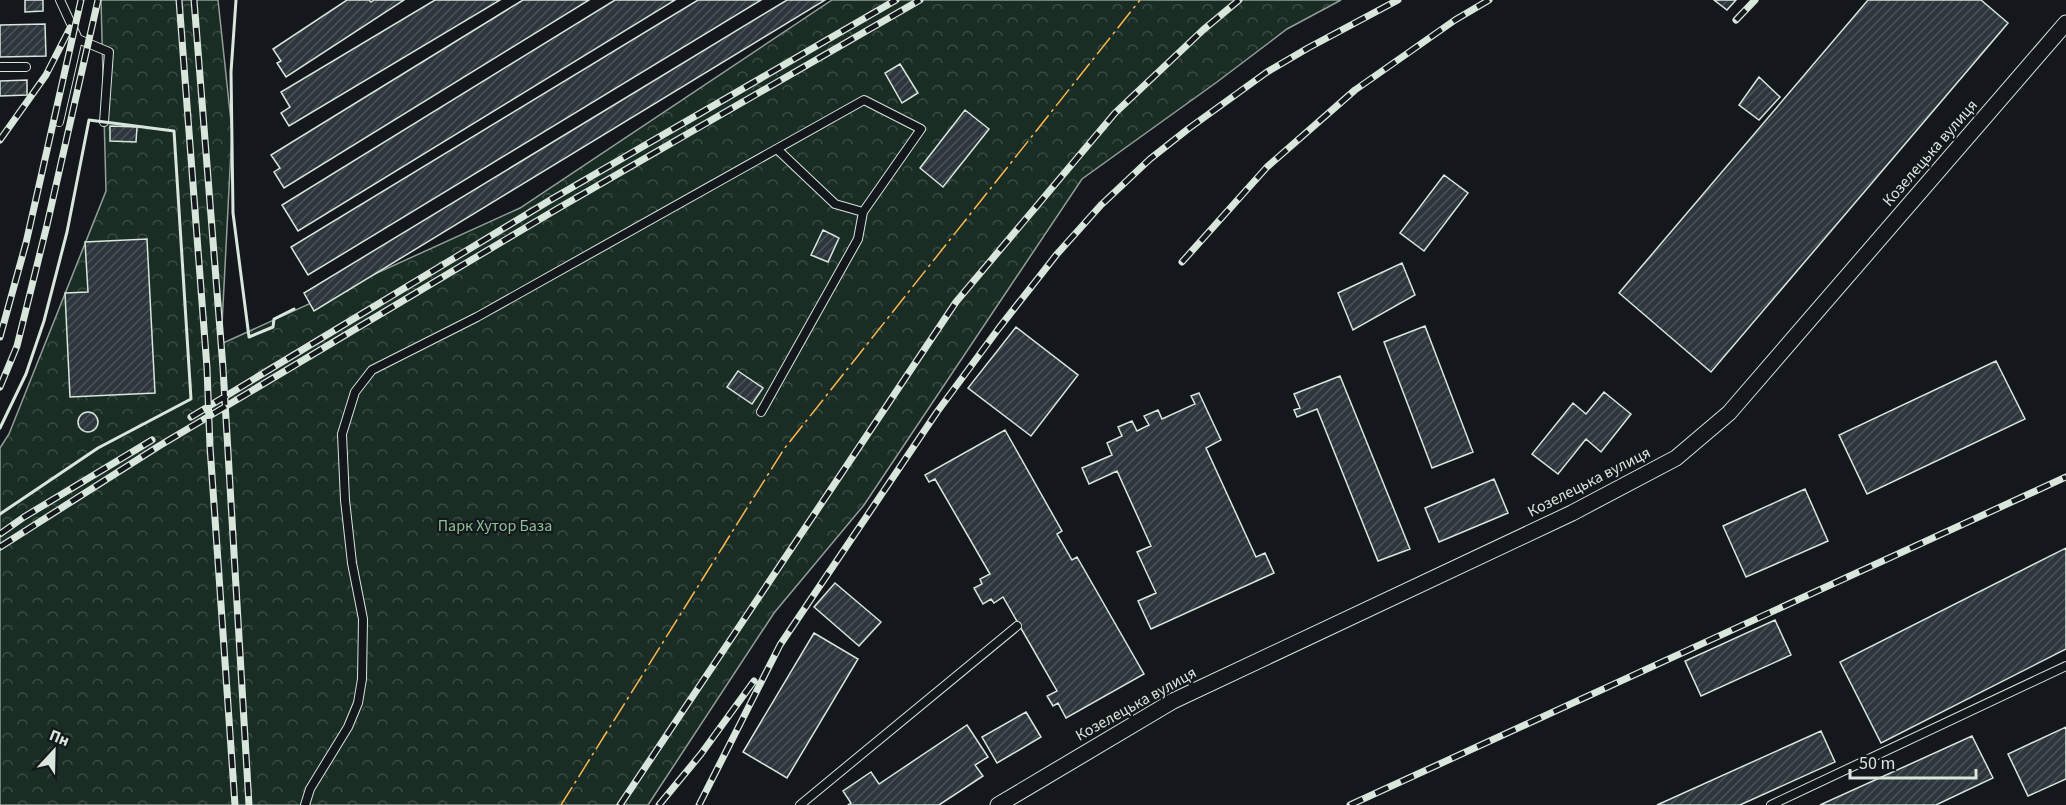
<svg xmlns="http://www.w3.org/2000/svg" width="2066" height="805" viewBox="0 0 2066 805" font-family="'Source Sans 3',sans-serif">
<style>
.forest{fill:url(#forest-crowns);stroke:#939e99;stroke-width:1.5}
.building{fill:url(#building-hatch);stroke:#d8e6dc;stroke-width:1.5}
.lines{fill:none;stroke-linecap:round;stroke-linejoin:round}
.service-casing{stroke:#d8e6dc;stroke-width:10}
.minor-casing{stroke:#d8e6dc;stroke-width:17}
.service{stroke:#14181c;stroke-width:8}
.minor{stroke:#14181c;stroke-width:15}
.rail-casing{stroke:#d8e6dc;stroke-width:7}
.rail{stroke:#14181c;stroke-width:4.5;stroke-dasharray:14;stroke-linecap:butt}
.wall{stroke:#d8e6dc;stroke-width:3}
.power{stroke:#ffb74d;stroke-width:1.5;stroke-dasharray:21 4.5 3 4.5;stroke-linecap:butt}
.labels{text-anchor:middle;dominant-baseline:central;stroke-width:4.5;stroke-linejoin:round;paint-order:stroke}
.street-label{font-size:16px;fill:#d8e6dc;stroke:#14181c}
.park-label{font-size:16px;fill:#8ac095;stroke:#14181c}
</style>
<defs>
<pattern id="forest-crowns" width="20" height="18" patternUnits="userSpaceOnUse" patternTransform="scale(1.5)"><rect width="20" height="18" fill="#1a2d24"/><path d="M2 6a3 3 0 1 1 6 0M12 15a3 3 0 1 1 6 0" fill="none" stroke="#3b4b43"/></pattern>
<pattern id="building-hatch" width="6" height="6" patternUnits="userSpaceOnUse" patternTransform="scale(1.5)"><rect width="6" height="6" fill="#2c363c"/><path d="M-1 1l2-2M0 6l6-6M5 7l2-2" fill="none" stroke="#4a5358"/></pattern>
</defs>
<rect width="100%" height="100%" fill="#14181c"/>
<path class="forest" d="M101 0H218L232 131 221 344 520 208 832 0H1341L1287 29 1217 82 1082 179 864 505 774 613 648 805H0V448L9 434 106 191Z"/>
<path class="building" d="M25 0H43V11L25 12Z
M347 0H369L371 2 374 0H404L286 77 277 63 281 61 273 49Z
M435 0H500L289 126 281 113 290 107 281 92Z
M523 0H589L284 188 274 172 280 168 271 155Z
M615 0H675L298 231 282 205Z
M698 0H761L308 275 291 247Z
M787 0H825L314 311 304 293Z
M1714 0H1736L1727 10Z
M1868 0H1981L2008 23 1711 372 1619 293Z
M45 24 46 56 0 57V25Z
M900 64 918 93 902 103 885 73Z
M1759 77 1780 97 1759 120 1739 105Z
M27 80V95L0 96V81Z
M965 110 989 129 943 187 920 168Z
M110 126 137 127 136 142 110 141Z
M1444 175 1468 193 1424 251 1400 233Z
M823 230 839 238 828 262 811 255Z
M147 239 155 393 70 397 65 293 88 292 85 242Z
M1402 263 1415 295 1353 330 1338 293Z
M1425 326 1473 452 1432 468 1384 342Z
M1016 327 1078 375 1031 436 968 388Z
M1996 361 2025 419 1867 494 1839 435Z
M738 371 763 388 752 404 727 387Z
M1340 376 1410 549 1378 561 1317 409 1297 417 1294 410 1300 408 1294 394Z
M1604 392 1631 414 1601 452 1586 439 1558 474 1532 454 1573 403 1586 414Z
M1199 393 1221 440 1206 448 1256 557 1265 553 1274 573 1151 629 1138 601 1156 593 1137 552 1151 546 1117 471 1089 484 1082 468 1112 455 1107 443 1122 436 1118 427 1132 421 1137 431 1149 425 1144 416 1158 410 1162 419 1195 404 1191 396Z
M78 422a10 10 0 1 1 20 0a10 10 0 1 1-20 0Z
M1005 430 1062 531 1057 534 1072 560 1077 557 1144 674 1066 718 1058 703 1053 706 1047 696 1057 691 1003 597 994 603 991 599 983 604 974 588 982 584 980 579 990 574 935 479 929 482 925 475Z
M1494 479 1508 513 1439 542 1425 508Z
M1805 489 1828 541 1746 577 1723 526Z
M2066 548V649L1881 743 1840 662Z
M835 583 881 622 859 646 814 607Z
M1775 620 1791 655 1701 696 1685 661Z
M814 633 858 659 787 778 743 752Z
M1026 712 1041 737 997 763 982 737Z
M967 725 988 757 975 765 983 776 939 805H848L851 803 843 791 871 772 879 784Z
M2066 727V779L2028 796 2008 754Z
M1821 731 1835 762 1740 805H1657Z
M1972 736 1993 778 1936 805H1820Z"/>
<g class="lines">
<g class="service-casing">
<path id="service" d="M60 0 78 39 109 52 104 122
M0 67H26
M59 122 78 39
M777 149 835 204 863 212
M305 805 310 789 348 727 358 703 362 679 363 619 352 563 345 500 342 434 355 392 372 370 477 317 864 100 921 129 863 212 858 239 761 412
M800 805 1017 626
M1771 805 2066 666"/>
</g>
<g class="minor-casing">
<path id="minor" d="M998 805 1173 701 1572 513 1676 458 1729 413 2066 23"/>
</g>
<use href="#service" class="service"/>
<use href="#minor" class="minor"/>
<g class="rail-casing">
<path id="rail" d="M179 0 207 368 210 447 235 805
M194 0 223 368 249 805
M1736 20 1755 0
M0 140 46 75 70 28
M1182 262 1267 167 1355 90 1455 20 1489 0
M0 337 26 243 81 0
M0 387 17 346 47 225 98 0
M191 417 552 199 896 0
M0 534 24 517 152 440
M0 547 159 446 557 209 920 0
M620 805 956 302 1115 113 1203 30 1239 0
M659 805 701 754 754 681
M699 805 780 645 937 412 999 328 1057 254 1101 205 1150 159 1188 129 1267 72 1308 48 1398 0
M1350 805 2066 477"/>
</g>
<use href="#rail" class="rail"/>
<path class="wall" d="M236 0 231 72 233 213 249 337 273 327 274 319 294 309
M0 428 26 374 44 321 67 232 89 120 174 131 191 399 98 448 0 514"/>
<path class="power" d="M561 805 784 449 1140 0"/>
</g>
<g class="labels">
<g class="street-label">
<text transform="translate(1930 153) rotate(-49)">Козелецька вулиця</text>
<text transform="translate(1589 482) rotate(-27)">Козелецька вулиця</text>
<text transform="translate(1136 704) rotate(-29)">Козелецька вулиця</text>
</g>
<g class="park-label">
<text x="495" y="526">Парк Хутор База</text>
</g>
</g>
<g transform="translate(54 751) rotate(22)" stroke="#14181c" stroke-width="4.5" paint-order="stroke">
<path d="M0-4.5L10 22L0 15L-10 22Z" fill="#d8e6dc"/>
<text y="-9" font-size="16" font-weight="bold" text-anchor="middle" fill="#d8e6dc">Пн</text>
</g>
<path d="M1850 769v9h126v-9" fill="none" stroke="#d8e6dc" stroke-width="3"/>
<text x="1859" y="769" font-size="18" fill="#d8e6dc" stroke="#14181c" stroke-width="4.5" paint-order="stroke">50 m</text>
</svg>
